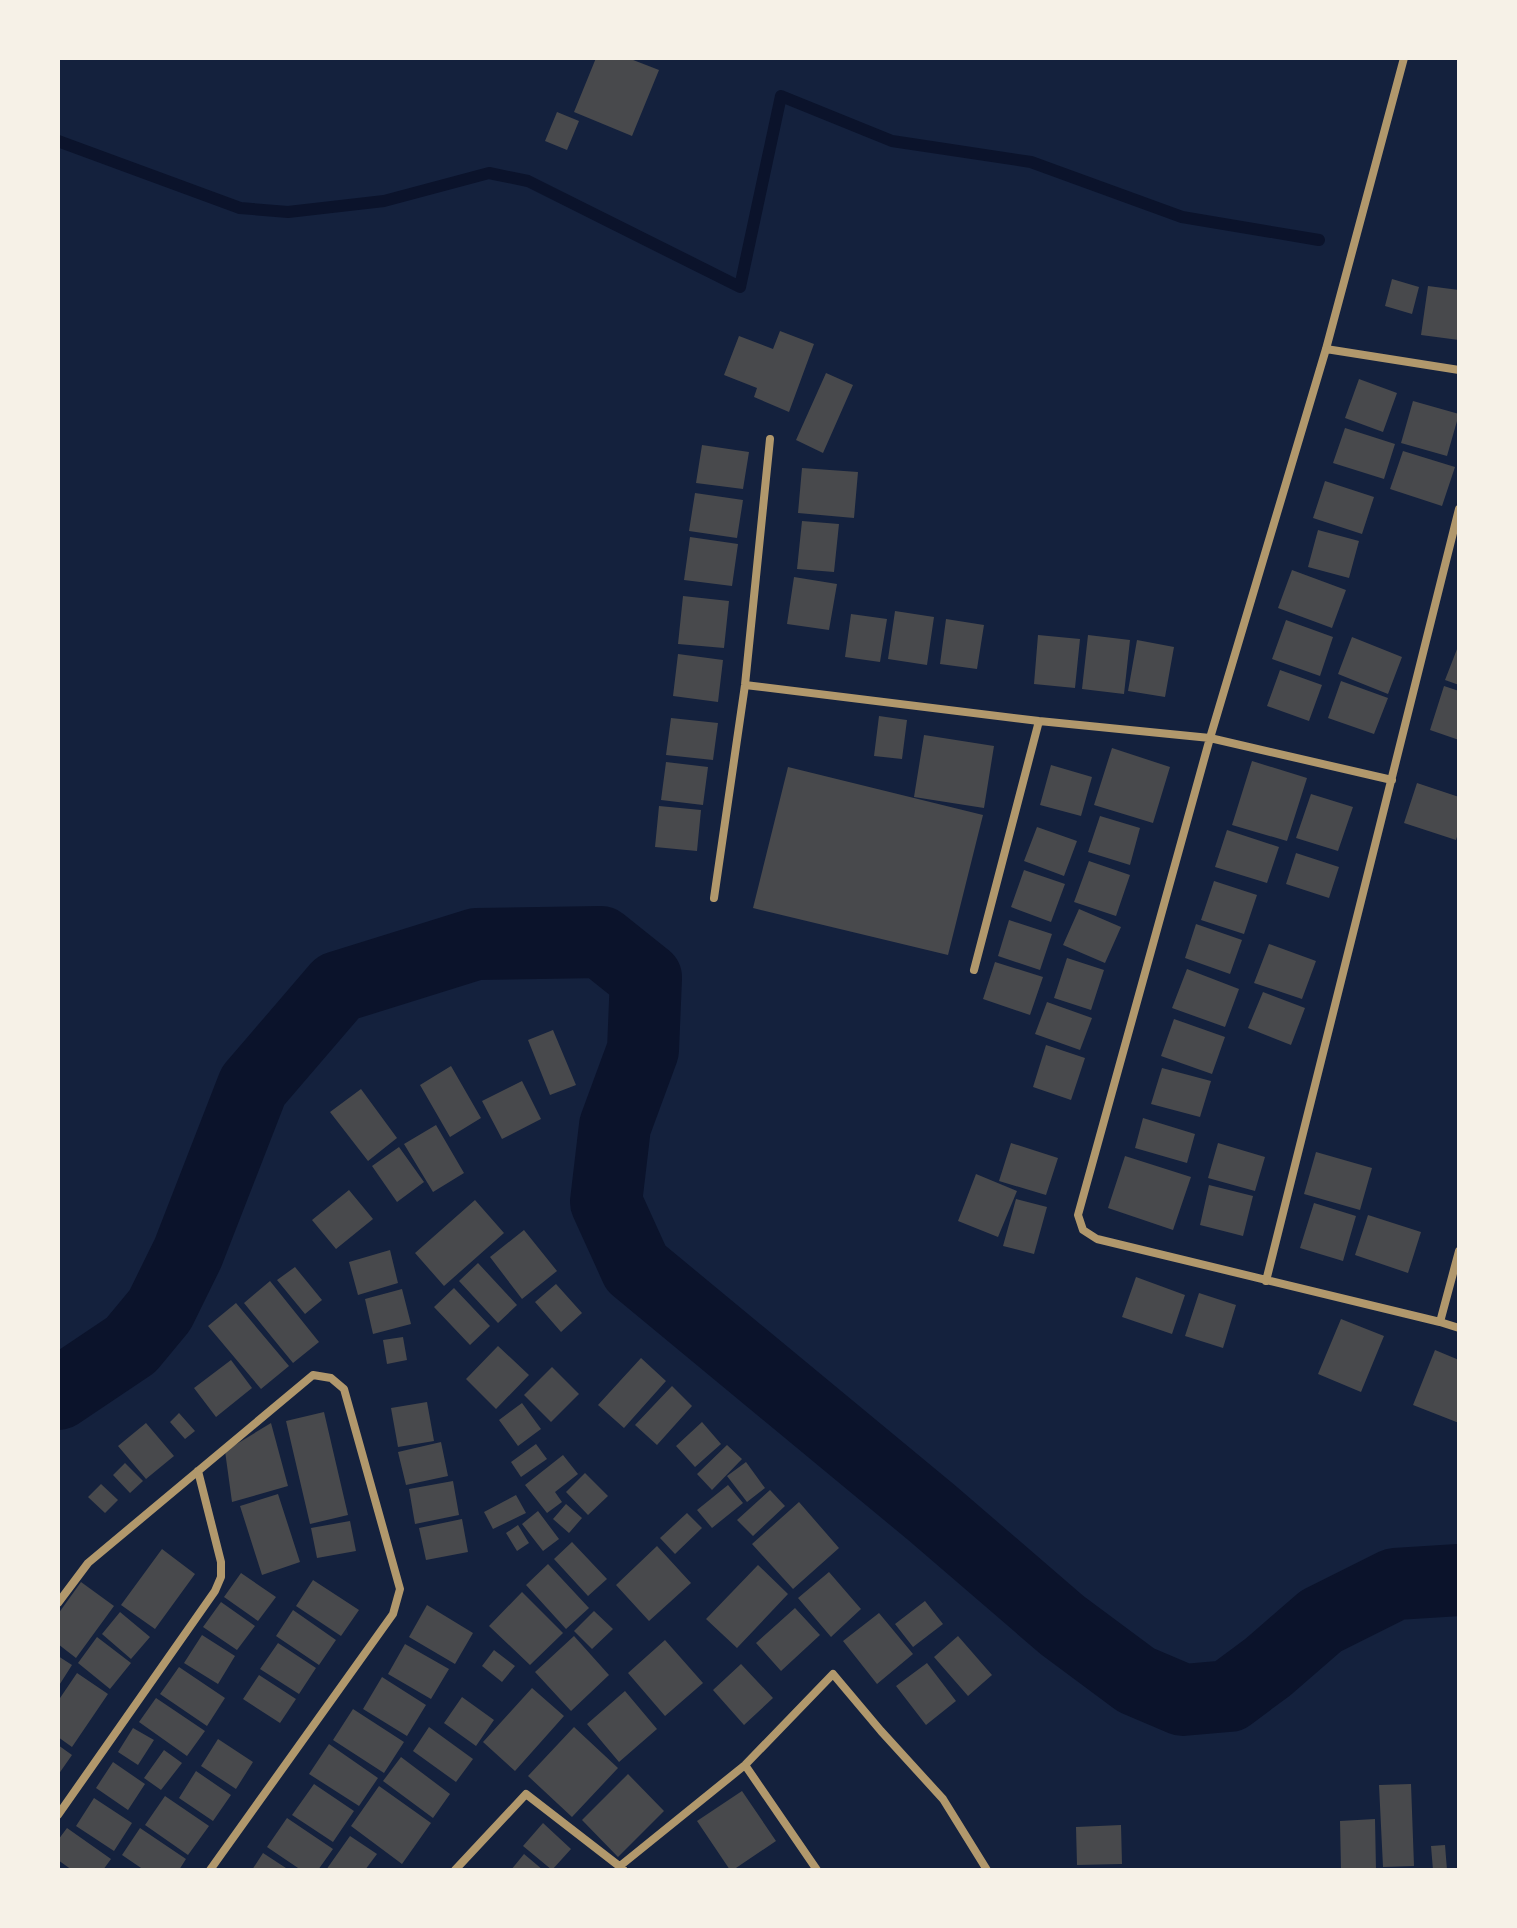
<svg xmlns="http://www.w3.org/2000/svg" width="1517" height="1928" viewBox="0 0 1517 1928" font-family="Arial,sans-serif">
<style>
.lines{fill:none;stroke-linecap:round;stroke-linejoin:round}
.stream{stroke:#0b132b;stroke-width:12}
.river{stroke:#0b132b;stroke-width:72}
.building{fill:#48494c}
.minor{stroke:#b1986c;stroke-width:8}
</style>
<rect width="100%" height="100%" fill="#14213d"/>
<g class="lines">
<path class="stream" d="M58 141 240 208 288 212 384 201 489 173 528 181 740 287 781 96 892 141 1031 162 1182 217 1319 240"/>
<path class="river" d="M58 1394 131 1345 160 1310 188 1253 253 1086 338 987 476 944 601 942 646 978 643 1050 615 1126 606 1202 636 1268 932 1513 1062 1625 1136 1680 1183 1700 1229 1696 1268 1667 1321 1621 1395 1584 1459 1580"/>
</g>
<path class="building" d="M596 58H628L659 70 632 136 574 112Z
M557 112 579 121 567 150 545 141Z
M1392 279 1419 287 1412 314 1385 306Z
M1428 286 1459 290V340L1421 335Z
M780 331 814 344 789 412 754 397 757 388 724 375 739 336 773 349Z
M826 373 853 385 823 453 796 440Z
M1359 379 1397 393 1383 432 1345 418Z
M1413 401 1459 414 1447 456 1401 443Z
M1345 428 1395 444 1384 479 1333 463Z
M702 445 749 452 743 489 696 483Z
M1403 451 1455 467 1442 506 1390 489Z
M802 468 858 472 854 518 798 513Z
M1325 481 1374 497 1362 534 1313 518Z
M695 493 743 500 737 538 689 531Z
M802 521 839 524 834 572 797 569Z
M1318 530 1359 541 1349 578 1308 567Z
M690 537 738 544 732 586 684 580Z
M1292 570 1346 590 1332 628 1278 608Z
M794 577 837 584 829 630 787 624Z
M683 596 729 601 724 648 678 644Z
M895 611 934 617 927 665 888 659Z
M851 614 887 619 880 662 845 657Z
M946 619 984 625 977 669 940 664Z
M1286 620 1333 637 1320 676 1272 659Z
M1038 635 1080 639 1075 688 1034 684Z
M1088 635 1130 640 1124 694 1082 689Z
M1352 637 1402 657 1388 694 1338 674Z
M1137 640 1174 647 1165 697 1128 691Z
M1459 644V685L1445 680Z
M678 654 723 660 718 702 673 696Z
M1280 670 1322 685 1309 721 1267 706Z
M1341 681 1388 698 1374 734 1328 718Z
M1444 686 1459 691V740L1430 730Z
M879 716 907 720 902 759 874 756Z
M671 718 718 723 713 760 666 755Z
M924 735 994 746 984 808 914 797Z
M1112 748 1170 767 1153 823 1094 805Z
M1252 761 1307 778 1287 841 1232 825Z
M666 762 708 767 703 805 661 800Z
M1051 765 1092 777 1081 816 1040 805Z
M788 767 983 815 948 955 753 908Z
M1417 783 1459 797V830L1456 840 1404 823Z
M1311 794 1353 807 1338 851 1296 838Z
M659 806 701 810 697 851 655 847Z
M1100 816 1140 828 1130 865 1088 852Z
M1037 827 1077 841 1064 876 1024 861Z
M1227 830 1279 847 1267 883 1215 867Z
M1296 853 1339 867 1329 898 1286 884Z
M1089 861 1130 875 1116 916 1074 902Z
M1024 870 1065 884 1051 922 1011 907Z
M1214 881 1257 895 1244 934 1201 920Z
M1079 909 1121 927 1105 963 1063 945Z
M1009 920 1052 934 1040 970 998 956Z
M1196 924 1242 940 1230 974 1185 958Z
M1269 944 1316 961 1302 999 1254 983Z
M1067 958 1104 970 1091 1010 1054 998Z
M995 962 1043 977 1030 1015 983 999Z
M1187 969 1239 989 1225 1027 1172 1008Z
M1263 992 1305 1008 1291 1045 1248 1028Z
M1047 1002 1092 1018 1080 1050 1035 1034Z
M1174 1019 1225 1037 1212 1074 1161 1056Z
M553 1030 576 1085 550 1095 528 1040Z
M1046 1045 1085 1058 1071 1100 1033 1087Z
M451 1066 481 1118 450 1137 420 1085Z
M1162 1068 1211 1081 1200 1117 1151 1104Z
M522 1081 541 1119 502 1139 482 1101Z
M361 1089 397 1138 368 1161 330 1112Z
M1143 1118 1195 1134 1187 1163 1135 1148Z
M436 1125 464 1173 433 1192 404 1144Z
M1011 1143 1058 1158 1046 1195 999 1181Z
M1218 1143 1265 1157 1255 1191 1208 1178Z
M399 1147 424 1182 397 1202 372 1166Z
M1316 1152 1372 1168 1360 1210 1304 1194Z
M1125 1156 1191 1177 1173 1230 1108 1208Z
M976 1174 1017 1191 998 1237 958 1221Z
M1209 1185 1253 1196 1243 1236 1200 1225Z
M349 1190 373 1219 336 1249 312 1220Z
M1016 1199 1047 1207 1034 1254 1003 1246Z
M475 1200 504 1233 444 1286 415 1253Z
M1314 1203 1356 1216 1343 1261 1300 1248Z
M1368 1215 1421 1232 1408 1273 1355 1255Z
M524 1230 557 1271 522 1299 490 1257Z
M390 1250 398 1283 358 1295 349 1262Z
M478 1263 517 1305 498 1323 459 1281Z
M295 1267 322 1300 305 1314 277 1280Z
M1136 1277 1185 1295 1172 1334 1122 1317Z
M270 1281 319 1342 293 1363 244 1303Z
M556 1284 582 1313 561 1332 535 1302Z
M454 1288 490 1326 470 1345 434 1307Z
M402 1289 411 1324 373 1334 365 1299Z
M1199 1293 1236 1305 1223 1348 1185 1336Z
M236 1303 289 1366 261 1389 208 1326Z
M1341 1319 1384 1336 1361 1392 1318 1374Z
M403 1337 407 1360 387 1364 383 1340Z
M498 1346 529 1375 496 1409 466 1379Z
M1435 1350 1459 1360V1423L1413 1405Z
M641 1358 666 1381 624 1428 598 1405Z
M231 1360 252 1388 216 1417 194 1388Z
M552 1367 579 1394 551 1422 524 1395Z
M672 1386 692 1406 657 1445 635 1425Z
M427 1402 434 1441 398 1447 391 1408Z
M522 1403 541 1429 518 1446 499 1420Z
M324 1412 348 1515 310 1524 286 1421Z
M179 1413 195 1431 185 1439 170 1422Z
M702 1422 721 1444 695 1467 676 1446Z
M146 1423 174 1456 146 1479 118 1446Z
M271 1423 288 1486 232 1502 225 1451Z
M441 1442 448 1476 406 1485 398 1452Z
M536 1444 547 1459 521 1477 511 1462Z
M727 1445 742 1459 712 1490 697 1474Z
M563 1455 578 1474 555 1492 562 1502 547 1513 525 1485Z
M746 1462 765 1488 747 1502 727 1476Z
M125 1463 143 1481 130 1493 113 1475Z
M585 1473 608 1496 588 1515 566 1492Z
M453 1481 459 1515 415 1524 409 1489Z
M101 1484 118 1500 105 1513 88 1497Z
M728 1485 743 1503 712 1528 697 1510Z
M770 1490 785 1506 753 1536 737 1520Z
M278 1494 300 1562 262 1575 240 1506Z
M516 1495 526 1513 493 1529 484 1512Z
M799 1502 839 1548 793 1589 752 1544Z
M566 1504 582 1518 569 1533 553 1519Z
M538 1511 559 1539 543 1551 522 1524Z
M687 1513 702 1528 675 1554 660 1538Z
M462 1519 468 1552 426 1560 419 1528Z
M350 1521 356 1551 317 1558 311 1528Z
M518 1525 529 1543 517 1551 506 1533Z
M572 1542 607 1579 588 1596 554 1559Z
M657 1546 691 1583 649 1621 616 1585Z
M162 1549 195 1574 155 1629 121 1605Z
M548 1564 589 1608 566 1629 526 1585Z
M758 1565 788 1594 737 1648 706 1619Z
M829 1572 861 1609 831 1637 798 1598Z
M241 1573 276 1597 258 1621 224 1597Z
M313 1580 359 1610 341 1636 296 1606Z
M81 1582 114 1606 76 1658 58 1644V1614Z
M522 1592 563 1633 530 1665 489 1626Z
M925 1601 943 1624 913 1647 895 1624Z
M221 1602 255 1626 237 1650 203 1627Z
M427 1605 473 1633 455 1664 409 1637Z
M795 1608 820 1635 781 1671 756 1643Z
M293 1610 336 1640 319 1665 276 1636Z
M594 1611 613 1629 592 1649 574 1631Z
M120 1612 150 1637 131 1659 102 1634Z
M879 1613 913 1654 877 1684 843 1641Z
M202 1635 235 1656 218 1684 184 1663Z
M574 1636 609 1675 571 1711 535 1672Z
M958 1636 992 1675 968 1696 934 1657Z
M97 1637 131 1663 110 1689 78 1663Z
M665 1640 703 1683 665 1716 628 1673Z
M278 1643 316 1668 299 1694 260 1669Z
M405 1644 449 1669 431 1699 388 1674Z
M494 1650 515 1666 502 1682 482 1666Z
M58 1656 72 1665 58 1687Z
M927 1663 956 1701 926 1725 896 1686Z
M741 1664 773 1698 744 1725 713 1690Z
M179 1667 225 1698 207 1726 160 1694Z
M77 1673 108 1694 72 1747 58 1737V1701Z
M259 1675 296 1699 280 1723 243 1699Z
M382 1677 426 1705 407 1736 363 1709Z
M532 1688 564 1716 515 1771 483 1742Z
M625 1691 657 1729 619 1762 587 1724Z
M462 1697 494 1720 476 1746 444 1723Z
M156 1698 205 1731 187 1756 139 1722Z
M353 1709 404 1742 384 1773 333 1740Z
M429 1727 473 1759 456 1782 413 1751Z
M574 1727 618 1768 572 1817 528 1776Z
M133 1728 154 1740 138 1765 118 1752Z
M218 1739 253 1762 236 1789 201 1766Z
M329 1744 378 1778 359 1806 309 1774Z
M58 1745 72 1755 58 1775Z
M164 1750 182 1763 161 1790 144 1778Z
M401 1757 450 1794 433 1818 383 1781Z
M113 1762 145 1784 128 1810 96 1788Z
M196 1771 231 1795 213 1821 179 1798Z
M628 1774 664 1811 618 1857 582 1820Z
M314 1784 354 1811 333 1842 292 1815Z
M1411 1784 1414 1866 1383 1867 1379 1785Z
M379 1786 431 1823 402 1864 351 1826Z
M742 1791 776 1841 733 1870H730L697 1821Z
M165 1796 209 1826 188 1855 145 1825Z
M94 1798 132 1823 114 1851 76 1826Z
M287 1818 333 1849 318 1870H301L267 1847Z
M1375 1819 1376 1870H1341L1340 1821Z
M543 1823 571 1849 552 1870 523 1846Z
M1121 1825 1122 1864 1077 1865 1076 1827Z
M67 1828 111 1859 103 1870H72L58 1860V1840Z
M140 1828 186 1859 179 1870H144L122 1855Z
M350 1836 377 1854 365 1870H326Z
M1445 1845 1447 1870H1433L1431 1846Z
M263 1853 289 1870H252Z
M524 1854 543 1870H511Z"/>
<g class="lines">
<path class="minor" d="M1404 58 1326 349 1210 738 1078 1215 1083 1230 1097 1239 1440 1322 1459 1328
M1326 349 1459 370
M745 685 1039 721 1210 738 1392 780
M714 898 745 685 770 439
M974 970 1039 721
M1266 1281 1459 509
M1440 1322 1459 1251
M58 1603 88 1563 313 1375 331 1378 344 1389 400 1589 393 1614 210 1870
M745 1765 817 1870
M58 1815 215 1591 221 1577V1562L198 1471
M620 1866 745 1765 833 1674 881 1731 943 1799 987 1870
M455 1870 526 1794 623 1869"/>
</g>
<rect width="1517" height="1928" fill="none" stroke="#f6f1e7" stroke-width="120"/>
</svg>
